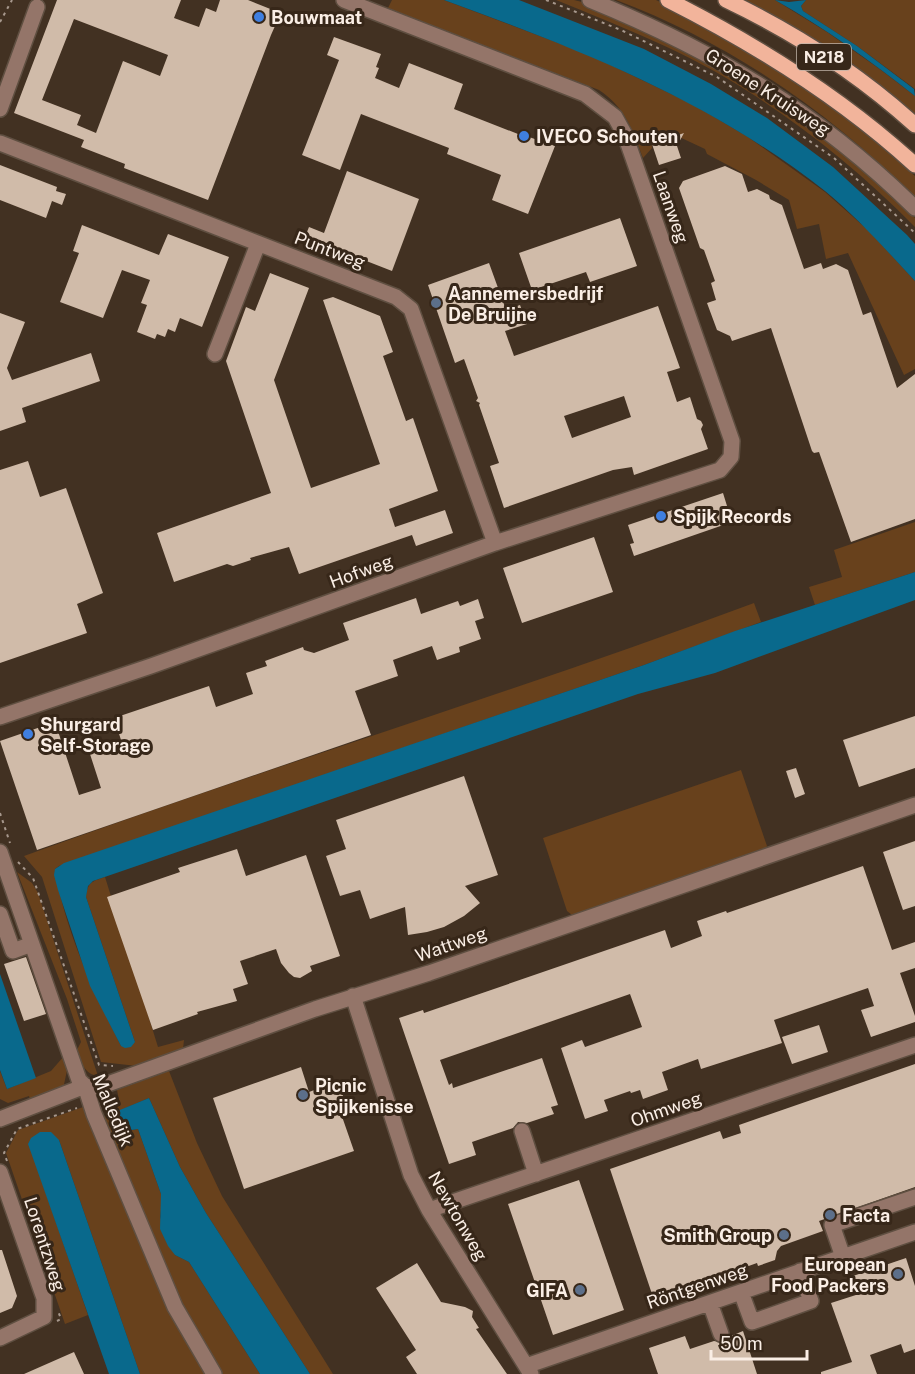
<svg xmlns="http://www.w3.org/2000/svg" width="915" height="1374" viewBox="0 0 915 1374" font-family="'Public Sans',sans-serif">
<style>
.green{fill:#68411c}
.water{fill:#09698c}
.building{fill:#d0bba9;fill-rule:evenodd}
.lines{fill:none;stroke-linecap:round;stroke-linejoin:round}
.minor-casing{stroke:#5f4f41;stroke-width:18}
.major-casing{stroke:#5f4f41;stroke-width:18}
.path{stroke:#a7988d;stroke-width:2;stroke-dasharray:3 4.5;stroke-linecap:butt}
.minor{stroke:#947569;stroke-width:15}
.major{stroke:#f2b49b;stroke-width:15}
.shop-dot{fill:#3f7fe0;stroke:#372719;stroke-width:2}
.service-dot{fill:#5c6f8a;stroke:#372719;stroke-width:2}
.labels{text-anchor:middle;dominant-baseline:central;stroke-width:6;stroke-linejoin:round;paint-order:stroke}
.shield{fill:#372719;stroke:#c0b2a8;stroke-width:1.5}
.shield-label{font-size:16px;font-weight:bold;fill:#faeee5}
.poi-label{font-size:18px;font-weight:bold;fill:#faeee5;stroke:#372719;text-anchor:start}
.street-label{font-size:18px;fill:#faeee5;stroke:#372719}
</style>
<rect width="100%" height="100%" fill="#423122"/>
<path class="green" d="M392 0H444L590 55 694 105 748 137 825 192 869 231 915 281V369L904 375 848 253 826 259 819 224 797 229 789 200 756 180 707 154 705 149 675 135 651 142 652 148 643 158C633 131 625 107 599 90L388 8Z
M556 0C561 0 568 0 574 0 589 3 614 17 629 23 732 67 837 136 915 218V227C865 176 809 130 749 92 689 53 622 27 556 0Z
M616 0H656L701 22 835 106 915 176V198C832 113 728 42 616 0Z
M746 0H775L827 32 881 70 915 96V116L827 46Z
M806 0H915V89L857 46 803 11 801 6Z
M915 522V572L815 605 809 587 842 577 834 550Z
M754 603 761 622 644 665 59 866 55 869C65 931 93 990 121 1046L135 1042 86 897C87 883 92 881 105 877L158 1047 184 1040 183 1049 137 1066 101 1062 42 877 24 856C266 768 512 693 754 603Z
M741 770 767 846 765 849 572 915 567 911 543 838Z
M17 872 32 883 38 893 98 1076C84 1074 81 1062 77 1050L81 1042 67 999Z
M64 1056 68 1066 63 1089 31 1103 29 1096 8 1103 0 1099V1071L7 1089 51 1071Z
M169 1071 197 1143 222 1196 333 1374H310L206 1213 180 1167 149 1098 114 1113 119 1132 138 1129 161 1194 162 1203 160 1217 175 1255 189 1262 260 1374H219L186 1317 104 1122 105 1116 117 1108 119 1100 117 1090Z
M86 1106 209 1374H140L59 1140 29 1144 88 1315 65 1324 6 1153 18 1130Z"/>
<path class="water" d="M444 0H519L644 49 711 84 767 118 833 167 907 235 915 244V281C886 250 858 218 825 191 709 100 581 50 444 0Z
M775 0 789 2 806 0 801 6 803 11 857 46 914 89 915 96C871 61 825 28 775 0Z
M915 572V600L715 673 638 694 93 881 88 886 86 897 135 1042 131 1047 125 1048 121 1046 90 986 58 890 54 875 55 869 64 863 644 665 735 631Z
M0 974 36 1078 7 1089 0 1070Z
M149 1098 180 1167 206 1213 310 1374H260L189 1262 175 1255 168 1246 160 1229 161 1194 138 1129 119 1132 113 1117 115 1112Z
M40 1132H51L59 1140 140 1374H109L28 1144 31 1138Z"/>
<path class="building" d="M57 0H181L174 18 199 27 206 8 216 12 220 0H248L283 14 278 27 275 26 271 35 208 200 124 168 125 164 81 147 84 140 14 113ZM74 19 168 55 160 76 123 61 96 133 77 125 81 115 42 100Z
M334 37 381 54 376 67 379 68 375 78 399 88 409 63 463 84 454 109 518 134 525 131 529 137 555 146 528 214 492 200 501 175 447 154 449 148 361 114 340 170 302 155 339 60 327 55Z
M684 133 677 146 681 158 659 165 652 144Z
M0 165 57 187 56 191 66 194 62 205 52 201 46 218 0 200Z
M725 166 742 174 748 192 757 189 769 195 770 199 782 205 804 269 821 263 823 269 836 264 848 270 863 315 871 312 897 388 915 374V519L851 542 819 452 814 453 812 451 771 328 732 341 730 336 717 330 707 303 716 300 711 283 715 281 704 250 700 248 679 188 683 181Z
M347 171 419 199 392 271 305 237 309 227 324 233Z
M620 218 637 266 590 282 586 272 532 290 519 253Z
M82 225 159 255 168 234 229 257 202 327 180 318 175 332 168 329 165 337 157 334 155 339 137 332 147 305 141 303 150 280 122 270 103 318 60 302 79 253 73 251Z
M489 263 506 310 520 305 527 324 505 331 514 356 658 306 680 368 667 372 677 402 690 397 697 419 701 421 703 425 701 429 708 449 634 475 632 467 613 470 504 508 490 466 499 463 479 405 480 403 476 401 478 398 464 359 455 363 428 285ZM624 396 631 417 572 438 564 416Z
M270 273 309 288 274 380 311 488 380 464 323 300 333 297 380 316 393 352 383 356 406 421 413 418 438 491 389 509 395 527 445 510 453 533 416 546 412 535 299 574 289 547 250 558 251 560 233 566 227 564 174 582 157 533 271 493 226 361 246 307 255 311Z
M0 313 25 322 7 368 12 380 91 353 100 381 22 408 26 422 0 431Z
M28 461 40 497 66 488 103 593 77 604 87 633 0 663V470Z
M723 493 732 522 634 556 630 544 634 543 628 525Z
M594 537 613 592 522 623 503 568Z
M416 598 421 614 458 601 460 606 478 599 484 618 475 621 481 639 459 647 460 652 437 660 432 646 393 660 398 676 355 691 371 735 37 850 0 741 55 722 79 795 101 788 89 751 121 740 114 718 209 686 216 707 253 694 246 673 267 666 265 661 303 647 304 650 314 653 349 640 343 623Z
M915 716V768L859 787 843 740Z
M796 768 805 794 795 798 786 771Z
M464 776 498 875 465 886 480 903 464 916 444 927 427 932 408 935 405 907 370 919 360 890 340 896 326 856 346 849 336 820Z
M915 841V906L903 910 883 852Z
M237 849 246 876 306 855 340 956 310 966 312 971 300 978 294 977 289 973 281 963 276 949 240 961 248 984 233 989 237 1001 197 1012 198 1014 153 1030 107 897 180 872 178 868Z
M863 866 892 950 915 942V968L900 973 915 1016V1022L871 1037 861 1010 874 1006 868 988 774 1020 782 1043 701 1069 698 1059 662 1072 668 1090 643 1099 640 1090 631 1093 630 1091 604 1100 608 1111 585 1119 561 1048 582 1040 585 1047 642 1027 630 994 440 1060 449 1085 452 1083 453 1088 542 1058 558 1105 551 1107 554 1114 527 1123 518 1122 513 1128 472 1142 476 1155 449 1164 399 1018 423 1010 424 1013 665 930 671 948 702 936 697 921 726 911 727 913Z
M26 957 46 1014 24 1021 4 964Z
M819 1025 828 1052 792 1064 782 1037Z
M915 1064V1187L819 1221 823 1231 781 1246 777 1251 775 1260 758 1266 757 1263 654 1300 610 1169 720 1131 723 1139 741 1133 739 1125Z
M301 1067 309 1092 336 1082 338 1088 340 1087 345 1102 338 1105 354 1151 244 1189 213 1098Z
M579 1180 624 1310 553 1335 508 1204Z
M0 1250H2L17 1296 12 1308 0 1313Z
M906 1258 915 1286V1349L904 1353 901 1344 870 1355 877 1374H821V1372L852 1362 831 1303 859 1294 853 1276Z
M417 1263 441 1302 465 1307 473 1311 472 1317 479 1328 476 1329 507 1374H417L406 1357 416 1350 376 1288Z
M743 1331 757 1374H658L649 1348 685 1336 690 1349 714 1341 724 1343 731 1336Z
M74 1352 84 1374H24Z"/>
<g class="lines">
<g class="minor-casing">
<path id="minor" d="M590 0C715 51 819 113 915 208
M0 109 37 7
M0 143 396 297 411 309 495 543
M215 354 258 244
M0 717 151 666 495 543 720 470 731 457 732 441 625 135 615 117 585 94 344 0
M0 852 79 1080 85 1086 94 1114 175 1307 214 1374
M0 914 13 951 32 944
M353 996 411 1175 429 1210 531 1374
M0 1119 85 1086 95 1087 105 1085 315 1009 429 973 915 805
M522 1131 536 1174
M0 1172 44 1298V1317L0 1338
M429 1210 915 1045
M843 1257 832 1225 915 1197
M741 1292 752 1322 811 1301 800 1271
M710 1303 721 1334
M526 1366 915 1232"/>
</g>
<g class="major-casing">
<path id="major" d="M668 0C757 45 841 97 915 165
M726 0C793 32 860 75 915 125"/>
</g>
<path class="path" d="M546 0 621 30 717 77 834 158 915 233
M0 22 12 0
M0 813 10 843
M18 862 33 878 99 1065 113 1066
M7 1161 4 1153 17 1129 77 1108
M57 1321 61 1319 58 1311"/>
<use href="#minor" class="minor"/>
<use href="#major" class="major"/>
</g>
<g class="shop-dot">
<circle cx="259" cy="17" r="6"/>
<circle cx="524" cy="136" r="6"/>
<circle cx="661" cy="516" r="6"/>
<circle cx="28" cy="734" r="6"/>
</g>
<g class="service-dot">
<circle cx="436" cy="303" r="6"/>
<circle cx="303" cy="1095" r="6"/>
<circle cx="830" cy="1215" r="6"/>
<circle cx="784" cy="1235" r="6"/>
<circle cx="898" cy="1274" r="6"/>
<circle cx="580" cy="1290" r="6"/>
</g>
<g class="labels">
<rect class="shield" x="797" y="44" width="54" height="26" rx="4.5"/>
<g class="shield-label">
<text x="824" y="57">N218</text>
</g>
<g class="poi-label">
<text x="271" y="17">Bouwmaat</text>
<text x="536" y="136">IVECO Schouten</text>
<text x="448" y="293">Aannemersbedrijf<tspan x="448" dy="21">De Bruijne</tspan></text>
<text x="673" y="516">Spijk Records</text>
<text x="40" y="724">Shurgard<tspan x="40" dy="21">Self-Storage</tspan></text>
<text x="315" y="1085">Picnic<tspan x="315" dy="21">Spijkenisse</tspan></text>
<text x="842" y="1215">Facta</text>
<text x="772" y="1235" text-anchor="end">Smith Group</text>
<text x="886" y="1264" text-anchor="end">European<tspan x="886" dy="21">Food Packers</tspan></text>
<text x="568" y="1290" text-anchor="end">GIFA</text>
</g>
<g class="street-label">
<text transform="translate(768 92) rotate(33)">Groene Kruisweg</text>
<text transform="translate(671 207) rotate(71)">Laanweg</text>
<text transform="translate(330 250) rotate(21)">Puntweg</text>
<text transform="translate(361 571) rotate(-20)">Hofweg</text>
<text transform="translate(451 944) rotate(-19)">Wattweg</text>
<text transform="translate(666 1109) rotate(-19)">Ohmweg</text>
<text transform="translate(113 1110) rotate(67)">Malledijk</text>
<text transform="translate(458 1216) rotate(60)">Newtonweg</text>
<text transform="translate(45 1244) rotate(72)">Lorentzweg</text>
<text transform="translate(697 1286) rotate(-19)">Röntgenweg</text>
</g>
</g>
<path d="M711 1350v9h96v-9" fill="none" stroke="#faeee5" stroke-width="3"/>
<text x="720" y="1350" font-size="18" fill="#faeee5" stroke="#372719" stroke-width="4.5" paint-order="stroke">50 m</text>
</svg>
